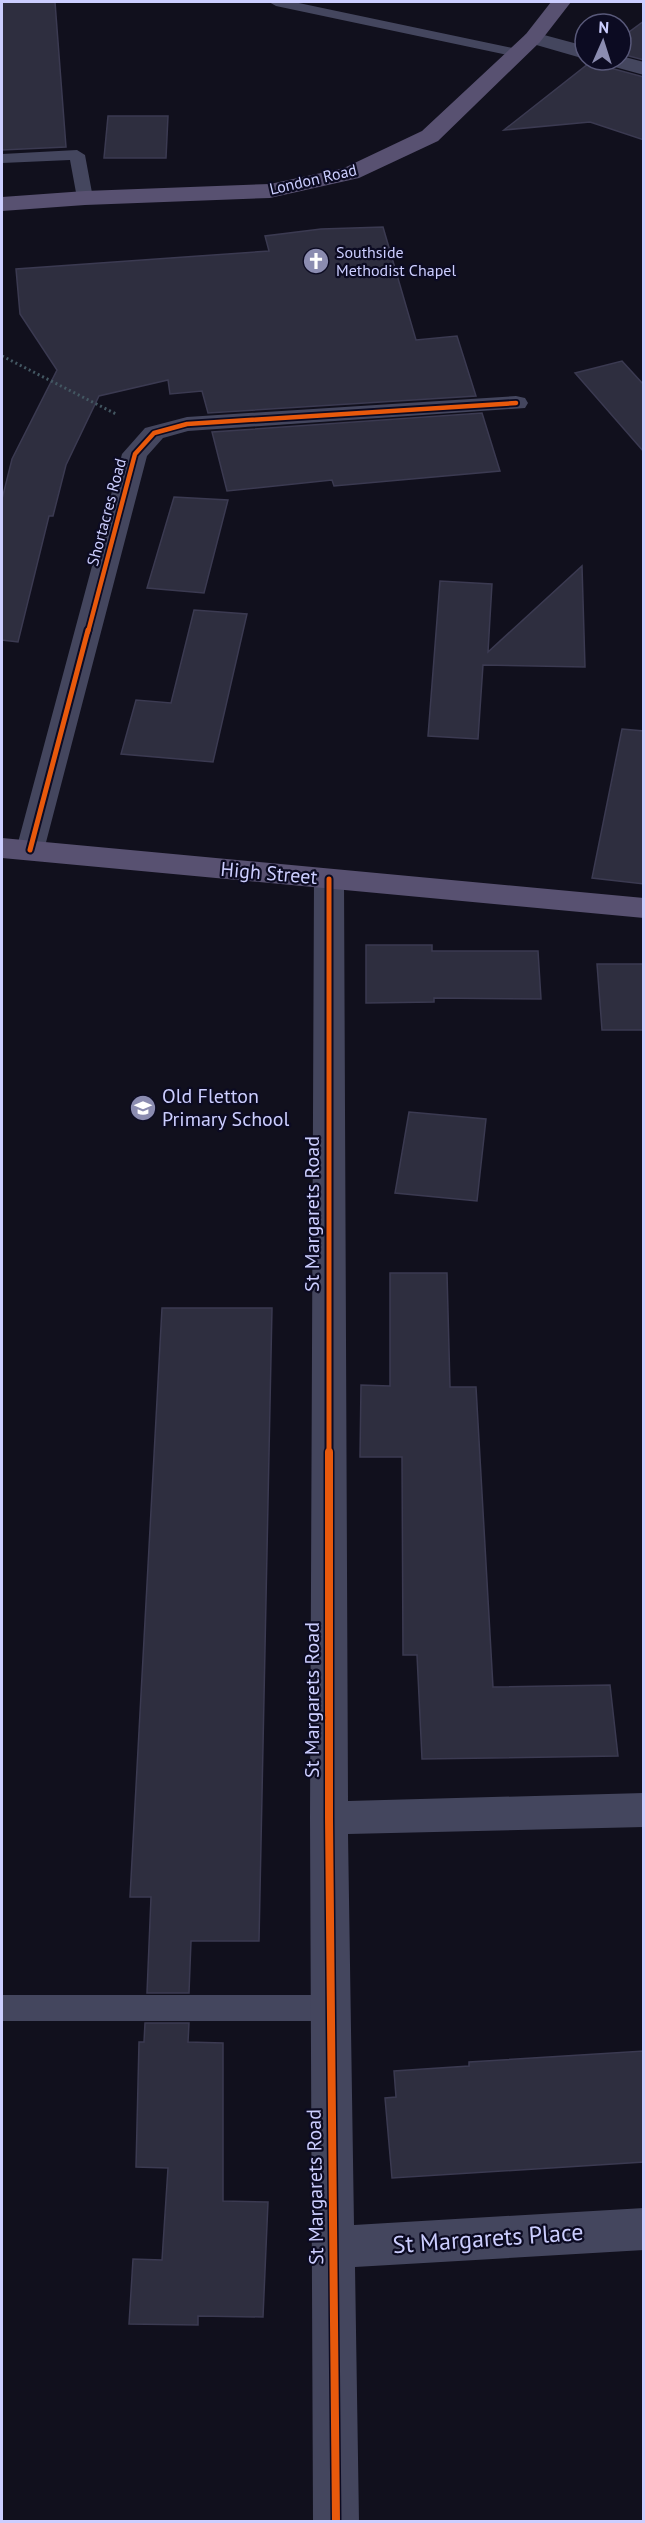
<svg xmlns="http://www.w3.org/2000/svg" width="645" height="2523" viewBox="0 0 645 2523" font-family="'PT Sans',sans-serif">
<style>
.building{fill:#2e2e3f;stroke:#3b3a51;stroke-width:1.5}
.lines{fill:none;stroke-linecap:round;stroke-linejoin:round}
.path{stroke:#435762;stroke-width:3;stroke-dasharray:2 3;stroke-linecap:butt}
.lane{fill:#44465e;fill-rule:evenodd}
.street{fill:#44465e;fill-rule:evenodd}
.primary{fill:#585171;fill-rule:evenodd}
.cycleway-far2-casing{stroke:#0c0b22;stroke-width:8}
.cycleway-far1-casing{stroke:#0c0b22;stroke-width:9}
.cycleway-casing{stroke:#0c0b22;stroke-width:11}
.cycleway-far2{stroke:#e8590c;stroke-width:4.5}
.cycleway-far1{stroke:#e8590c;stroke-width:5}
.cycleway{stroke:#e8590c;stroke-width:8}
.labels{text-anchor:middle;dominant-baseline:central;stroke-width:4.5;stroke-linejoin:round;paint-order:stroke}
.far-street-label{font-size:16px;fill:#ccceff;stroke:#0c0b22}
.far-poi-label{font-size:16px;fill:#ccceff;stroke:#0c0b22;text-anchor:start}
.street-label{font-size:20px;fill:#ccceff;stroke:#0c0b22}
.poi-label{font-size:20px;fill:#ccceff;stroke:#0c0b22;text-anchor:start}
.near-street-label{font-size:24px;fill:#ccceff;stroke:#0c0b22}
</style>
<rect width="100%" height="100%" fill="#11101d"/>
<path class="building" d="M2 2H55L66 147 2 150Z
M644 21V60L621 54V38Z
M593 60H598L603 66 644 77V140L590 122 504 130Z
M108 116H168L166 158H104Z
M383 227 416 340 457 336 476 396 208 413 202 391 170 394 168 380 99 396 66 465 53 516H49L18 642 2 640V499L12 459 57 370 20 314 16 269 269 251 265 236 321 229Z
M622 361 644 385V452L575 373Z
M482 413 500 471 334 486 332 480 227 491 212 432Z
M174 497 228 500 204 593 147 588Z
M582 566 585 667 483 665 478 739 428 736 440 581 492 584 488 652Z
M194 610 247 614 213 762 121 754 136 700 171 703Z
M622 729 644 731V884L592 878Z
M366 945H432V951H538L541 999 434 998V1002L366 1003Z
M597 964H644V1030H602Z
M409 1112 486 1119 477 1201 395 1193Z
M390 1273H447L450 1387H476L493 1687 610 1685 618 1756 422 1759 417 1655H403L402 1457H360L361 1385 390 1386Z
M162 1308H272L259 1941H191L189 1993H147L151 1897H130Z
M145 2023H189L188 2042 223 2043V2201L268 2202 263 2317 198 2316V2325L129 2324 133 2259 162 2260 168 2168 136 2167 139 2042H144Z
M644 2051V2162L392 2178 385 2098 396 2097 394 2071 469 2066V2062Z"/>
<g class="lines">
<path class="path" d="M2 356 116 414"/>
<path class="lane" d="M269 2H294L517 49 524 53 517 57 276 6Z
M77 150 85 155 93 198 85 203 77 198 70 160 2 163V154Z
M2 1995H329L339 1999 343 2008 339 2017 329 2021H2Z"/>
<path class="street" d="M533 32 585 46V59L526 42 523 38 526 34Z
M621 56 644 62V75L604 64 600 60H621Z
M516 396 525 398 528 403 525 408 188 431 163 438 147 456 44 850 40 857 30 860 20 857 16 850 122 454 145 428 187 417Z
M329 869 339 872 344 879 348 1801 644 1793V1827L348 1834 354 2225 644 2208V2250L355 2267 359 2522H313L310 1818 314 879 319 872Z"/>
<path class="primary" d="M551 2H571L540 42 438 141 359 178 270 198 85 205 2 211V197L85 191 270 184 344 168 422 131 526 34Z
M2 838 644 898V918L2 858Z"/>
<g class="cycleway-far2-casing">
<path id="cycleway-far2" d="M88 632 135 454 154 433 187 424 516 403"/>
</g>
<g class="cycleway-far1-casing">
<path id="cycleway-far1" d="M30 850 88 630
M329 879V1453"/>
</g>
<g class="cycleway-casing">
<path id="cycleway" d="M329 1452V1818L336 2522"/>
</g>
<use href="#cycleway-far2" class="cycleway-far2"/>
<use href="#cycleway-far1" class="cycleway-far1"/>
<use href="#cycleway" class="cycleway"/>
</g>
<defs>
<g id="church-disc" transform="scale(1.35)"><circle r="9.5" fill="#8b8cb0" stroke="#0c0b22"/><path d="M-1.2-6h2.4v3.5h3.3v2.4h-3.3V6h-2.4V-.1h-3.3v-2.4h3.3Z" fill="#fff"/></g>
<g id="school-disc" transform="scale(1.35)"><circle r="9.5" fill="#8b8cb0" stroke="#0c0b22"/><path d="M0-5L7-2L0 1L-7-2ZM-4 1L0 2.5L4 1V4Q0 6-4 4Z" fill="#fff"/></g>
</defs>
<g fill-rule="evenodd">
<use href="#church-disc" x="316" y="261"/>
<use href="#school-disc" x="143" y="1108"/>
</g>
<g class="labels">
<g class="far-street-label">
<text transform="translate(313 179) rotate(-13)">London Road</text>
<text transform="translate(106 512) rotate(-75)">Shortacres Road</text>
</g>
<g class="far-poi-label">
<text x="336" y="252">Southside<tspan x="336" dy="18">Methodist Chapel</tspan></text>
</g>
<g class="street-label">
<text transform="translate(269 873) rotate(5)">High Street</text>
<text transform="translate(312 1214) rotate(-90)">St Margarets Road</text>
<text transform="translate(312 1700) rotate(-90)">St Margarets Road</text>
<text transform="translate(315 2187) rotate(-91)">St Margarets Road</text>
</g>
<g class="poi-label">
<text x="162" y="1096">Old Fletton<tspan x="162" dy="23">Primary School</tspan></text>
</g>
<g class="near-street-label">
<text transform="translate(488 2238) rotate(-4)">St Margarets Place</text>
</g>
</g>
<rect width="645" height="2523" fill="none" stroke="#ccceff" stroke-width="6"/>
<g transform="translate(603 42) rotate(3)"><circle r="28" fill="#0c0b22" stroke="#59597a" stroke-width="1.5"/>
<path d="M0-4.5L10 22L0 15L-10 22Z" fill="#8b8cb0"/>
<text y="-9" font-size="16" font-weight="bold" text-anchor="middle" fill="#ccceff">N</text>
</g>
</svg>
